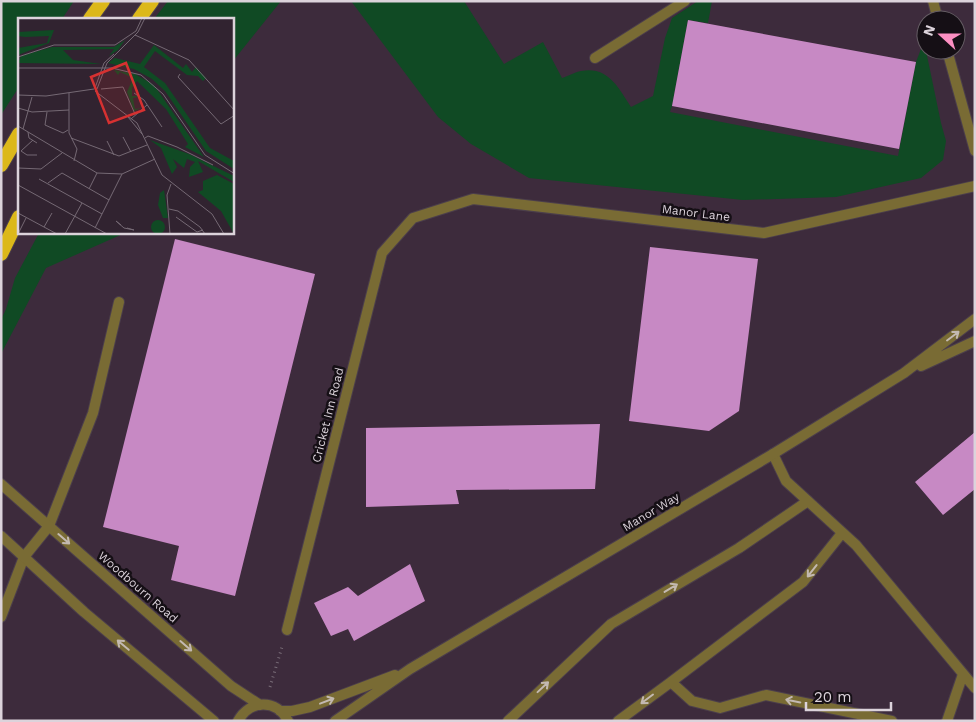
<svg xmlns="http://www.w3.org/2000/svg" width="976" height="722" viewBox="0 0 976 722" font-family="'Work Sans',sans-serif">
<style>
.built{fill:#3d2b3c;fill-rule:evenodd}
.green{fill:#104a24}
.building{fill:#c789c4}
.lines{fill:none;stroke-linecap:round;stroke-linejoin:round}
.service-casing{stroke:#4c3f4b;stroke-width:12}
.minor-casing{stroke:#4c3f4b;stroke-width:12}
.tertiary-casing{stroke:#4c3f4b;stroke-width:12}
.trunk-casing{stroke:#4c3f4b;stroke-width:16}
.path{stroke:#796d78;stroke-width:3;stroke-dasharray:1 4;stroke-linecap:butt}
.service{stroke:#796b34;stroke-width:10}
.minor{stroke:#796b34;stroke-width:10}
.tertiary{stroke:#796b34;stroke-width:10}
.trunk{stroke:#dcb81a;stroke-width:14}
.oneway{stroke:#c3b9b1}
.labels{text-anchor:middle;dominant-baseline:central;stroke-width:5;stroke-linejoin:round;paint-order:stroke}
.street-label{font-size:12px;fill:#dcd3db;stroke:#150f15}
.inset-road{fill:none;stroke:#756974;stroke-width:1}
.view{fill:#d63131;fill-opacity:0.15;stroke:#d63131;stroke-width:2.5}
.inset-edge{fill:none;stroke:#dcd3db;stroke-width:2.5}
</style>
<rect width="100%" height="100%" fill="#312330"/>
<path class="built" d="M1 1H975V721H1ZM19 19H232V232H19ZM926 20H956V50H926Z"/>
<path class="green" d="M1 1H74L62 19H19V87L1 115Z
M168 1H281L233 61 232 19H154Z
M351 1H464L504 64 543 42 562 78C568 76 575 72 581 71 608 66 618 87 631 107L653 96 665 38 672 18 698 1H712L708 23 688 20 672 106 670 112 898 156 916 62 924 41 941 123 946 141 943 160 921 178 836 197 743 200 529 178 471 144 438 117Z
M39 233H125L46 268 1 354V320L6 309 15 278Z"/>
<path class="building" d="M688 20 916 62 899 149 672 106Z
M175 239 315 274 235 596 171 580 179 546 103 527Z
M650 247 758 259 739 411 709 431 629 421Z
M600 424 595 489 456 490 459 504 366 507V428Z
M975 432V489L943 515 915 482Z
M410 564 425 601 354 641 348 629 331 636 314 603 348 587 358 596Z"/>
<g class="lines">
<g class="service-casing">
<path id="service" d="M773 454 786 481 856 545 975 688
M49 526 93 413 119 302
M1 617 24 557
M671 682 803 582 842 533
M508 721 611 624 739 548 808 501
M618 721 671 682 692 701 720 708 766 695 892 721
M947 721 963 674"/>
</g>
<g class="minor-casing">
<path id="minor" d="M933 1 938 20
M947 50 975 151
M595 58 685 1
M287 630 382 253 413 218 473 199 764 233 975 186"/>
</g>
<g class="tertiary-casing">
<path id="tertiary" d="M921 366 975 341
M1 484 231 686 260 705
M1 536 84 612 214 721
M24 557 49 526
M280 711H292L310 707 395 675
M238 721C250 699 277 699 288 721
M335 721 410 669 773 454 904 373 975 319"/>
</g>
<g class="trunk-casing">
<path id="trunk" d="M90 19 103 1
M139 19 152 1
M1 165 19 134
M1 254 19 217"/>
</g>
<path class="path" d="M270 687 282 647"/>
<use href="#service" class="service"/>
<use href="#minor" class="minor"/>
<use href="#tertiary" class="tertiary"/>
<use href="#trunk" class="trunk"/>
</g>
<defs><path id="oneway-shaft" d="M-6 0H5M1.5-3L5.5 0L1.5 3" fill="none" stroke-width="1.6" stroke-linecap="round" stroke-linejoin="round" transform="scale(1.25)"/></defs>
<g class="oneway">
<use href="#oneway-shaft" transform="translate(953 336) rotate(-37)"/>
<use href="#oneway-shaft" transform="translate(64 539) rotate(41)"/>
<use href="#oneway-shaft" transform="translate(812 571) rotate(128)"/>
<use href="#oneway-shaft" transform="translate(671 588) rotate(-31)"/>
<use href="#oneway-shaft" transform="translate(123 645) rotate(-140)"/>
<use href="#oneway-shaft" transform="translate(186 646) rotate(41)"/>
<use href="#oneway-shaft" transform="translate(543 687) rotate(-43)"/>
<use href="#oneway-shaft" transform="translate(647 699) rotate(143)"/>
<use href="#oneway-shaft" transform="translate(327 701) rotate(-21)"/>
<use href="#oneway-shaft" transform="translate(793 701) rotate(-169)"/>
</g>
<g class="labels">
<g class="street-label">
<text transform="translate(696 213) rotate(7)">Manor Lane</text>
<text transform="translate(328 415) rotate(-76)">Cricket Inn Road</text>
<text transform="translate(651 512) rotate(-31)">Manor Way</text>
<text transform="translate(138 587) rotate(41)">Woodbourn Road</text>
</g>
</g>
<g transform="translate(18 18)">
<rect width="216" height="216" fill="#312330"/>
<path d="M36 12 31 25 0 37V30L29 25 31 18 7 19 0 18V14ZM107 22 100 32 91 38 96 31 45 32 55 42 83 46 0 45 3 38 34 29H96ZM136 27 165 50 168 46 174 54 178 49 188 60 185 63 180 58 169 57 137 33 126 49 147 65 192 130 216 143V151L188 133 147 73 134 61 116 51 90 45 97 40 122 46ZM96 52 117 56 136 67 186 139 167 129 170 126 148 91 119 63 114 70V78H119L121 79 115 80 117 91 123 90 116 93 109 74 115 60 102 54 100 57ZM132 122 171 136 216 158V164L180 143 185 154 171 159 172 149 177 144 169 141 166 150 155 141 159 149 154 156 143 130ZM199 157 216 166V216L203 193 180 174 185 172V163ZM146 172 150 200H145L140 187 142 175ZM133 209a7 7 0 1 1 14 0a7 7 0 1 1-14 0Z" fill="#104a24"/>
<path class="inset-road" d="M117 17 171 42 217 93M0 39 36 27H97L118 13 124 0M0 50H94L123 57 145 76 187 137 217 156M162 56 160 59 203 106 217 97M77 70 86 45 96 36M79 71 89 45 120 14 127 0M83 71 105 69 117 96M77 73 119 105 144 157 194 196 206 216M51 75V115L59 131 56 143M116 75 126 82 144 109M0 77 28 78 76 71M0 90 14 94 51 92M29 94 27 107 45 115 50 112M110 99 124 116M113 101 129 87M0 108 79 155 104 156 137 141M5 111 14 79M10 114 11 120 19 125M105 119 113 134M53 120 101 138 129 127M127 120 130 118 159 129 195 147M15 122 3 133 9 137H19M89 123 96 137M0 150 23 151 44 135M21 161 84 196M30 165 44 155 91 182M0 167 89 216M71 171 79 155M151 191 160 193 182 209 187 216M0 195 39 216M158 199 179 214 185 212M103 207 98 203 106 210 116 212 109 210M26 209 34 195M77 210 104 156M0 216 8 200M47 216 64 185M152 216 149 177 153 166"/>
<path class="view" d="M108 45 126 92 91 105 73 59Z"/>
<rect width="216" height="216" class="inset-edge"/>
</g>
<rect width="976" height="722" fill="none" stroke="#dcd3db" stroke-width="5"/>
<g transform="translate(941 35) rotate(291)"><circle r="24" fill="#150f15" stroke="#655d64"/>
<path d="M0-4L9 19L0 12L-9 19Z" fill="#fc8fc2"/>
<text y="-8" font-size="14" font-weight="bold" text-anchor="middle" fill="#dcd3db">N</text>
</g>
<path d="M806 702v8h85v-8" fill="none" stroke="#dcd3db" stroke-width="2.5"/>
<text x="814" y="702" font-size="15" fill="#dcd3db" stroke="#150f15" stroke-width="4" paint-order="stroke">20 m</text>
</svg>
